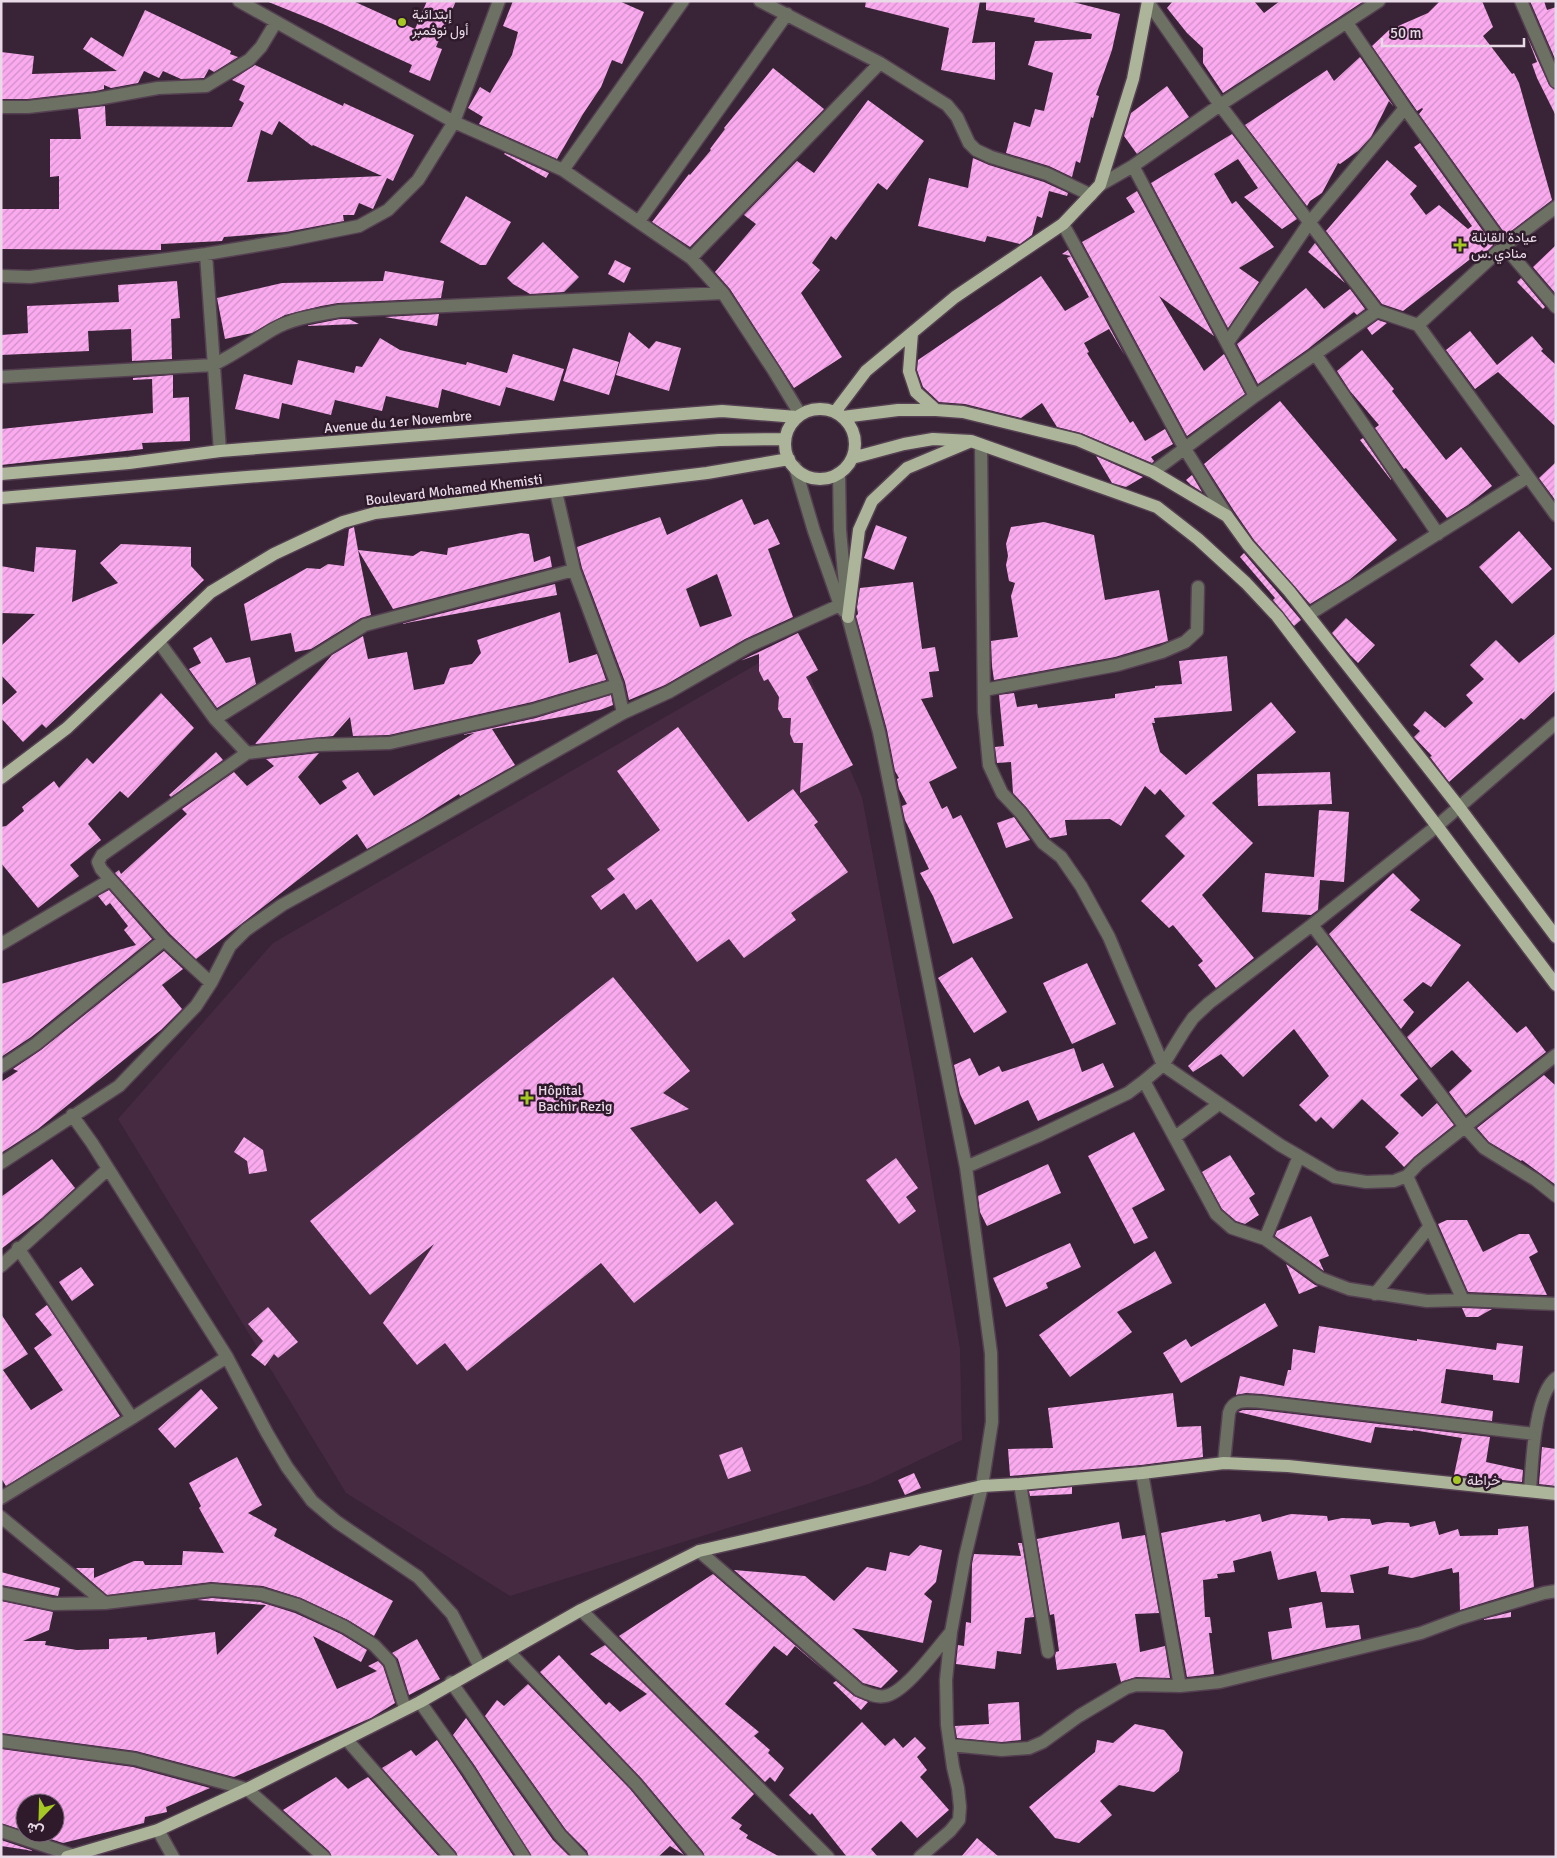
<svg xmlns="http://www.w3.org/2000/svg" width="1557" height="1858" viewBox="0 0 1557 1858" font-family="Signika,Vazirmatn,sans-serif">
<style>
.built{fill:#462a42}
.building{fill:url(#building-hatch);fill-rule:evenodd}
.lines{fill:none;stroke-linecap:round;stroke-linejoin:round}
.minor-casing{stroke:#554052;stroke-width:15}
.major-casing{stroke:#554052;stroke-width:15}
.minor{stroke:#6c7163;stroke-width:12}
.major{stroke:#acb59a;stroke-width:12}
.poi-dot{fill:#a5c822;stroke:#2f1a2c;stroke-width:2}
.labels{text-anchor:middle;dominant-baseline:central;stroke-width:5;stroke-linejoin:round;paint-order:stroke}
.poi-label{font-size:14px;fill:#e9dae7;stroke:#2f1a2c;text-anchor:start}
.street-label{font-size:14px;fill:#e9dae7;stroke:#2f1a2c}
</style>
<defs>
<pattern id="building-hatch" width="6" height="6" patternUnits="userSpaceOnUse" patternTransform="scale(1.25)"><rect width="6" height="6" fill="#fbaaf0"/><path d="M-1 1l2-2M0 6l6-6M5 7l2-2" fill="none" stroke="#ce90c5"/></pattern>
</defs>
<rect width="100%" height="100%" fill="#392336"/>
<path class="built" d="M795 642 862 797 914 1076 960 1349 962 1440 869 1484 510 1596 346 1493 118 1119 273 943Z"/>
<path class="building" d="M266 1H353L415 29 427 1H456L436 47 442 49 430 81 409 72 412 65 323 24Z
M513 1H619L644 12 622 64 612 60 601 87 583 114 557 159 479 124 483 117 468 108 480 87 490 93 512 55 518 32 503 26Z
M866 1H980L972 43 995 42V80L941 70 949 28 865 7Z
M986 1H1069L1120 14 1112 50 1096 95 1099 96 1093 118 1091 117 1080 163 1076 161 1072 177 1049 166 1006 153 1014 122 1030 127 1035 109 1044 111 1053 73 1028 65 1035 41 1091 39 1092 34 1034 22 1035 18 986 10Z
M1173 1H1254L1264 13 1280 1H1364L1223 93 1203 63V48L1187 33 1167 8Z
M1440 1H1482L1493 27 1483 36 1512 74 1514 73 1519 83 1552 200 1506 235 1419 114 1423 109 1422 108 1417 111 1372 46 1389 30 1428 13Z
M1530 1H1544L1547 10 1556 7V61Z
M145 10 231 51 230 54 238 57 214 72 209 69 204 78 181 79 163 71 159 78 144 71 138 83 111 88 104 85V89L96 91 28 99H1V52L34 56 32 74 117 71 83 49 91 37 123 57Z
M1527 36 1549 85 1556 90V116L1537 78 1532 64 1537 62Z
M1360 57 1394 107 1389 101 1371 137 1358 151 1340 164 1338 163 1322 193 1310 201 1307 206 1245 125 1327 70 1334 81Z
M255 65 343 106 344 103 414 135 393 181 387 178 373 209 359 203 354 215H343L344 221 286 232 224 237 222 241 161 244V250L1 249V209H59V176L50 177V139H81L78 109 105 106 106 126 232 127 244 103 239 100 245 86 232 80ZM279 121 312 146 313 145 382 176 247 182 261 130 272 135Z
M773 68 824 109 690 247 652 222 689 174 690 175 711 150 710 149 725 129 724 128Z
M1167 86 1189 117 1137 154 1124 136 1131 113Z
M868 100 924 141 887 190 878 183 836 240 831 236 812 263 820 270 801 293 842 357 794 388 730 289 715 272 756 224 744 215 797 161 814 173Z
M1232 134 1297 219 1282 229 1244 197 1258 188 1238 159 1214 174 1232 204 1236 201 1274 247 1239 268 1259 282 1228 328 1151 183Z
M1420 143 1493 245 1485 253 1482 250 1403 311 1382 304 1326 231 1387 160 1417 186 1410 194 1426 215 1439 205 1468 229 1472 226 1414 147Z
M505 153 549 173 546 178 504 154Z
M973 158 989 165 1044 182 1068 193 1067 196 1049 191 1042 218 1037 216 1032 235 1020 244 987 236 985 242 918 226 929 178 968 188Z
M1137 191 1214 336 1159 296 1204 371 1224 354 1245 394 1187 436 1082 242 1135 212 1126 198Z
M466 196 511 222 486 265H480L440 242Z
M543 242 579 277 564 292 530 294 513 284 507 278Z
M1315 243 1345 283 1308 252Z
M1556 245V294L1533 267Z
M1068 250 1125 356 1109 329 1084 343 1089 352 1087 353 1130 423 1133 421 1145 441 1165 429 1173 444 1151 457 1154 461 1152 463 1081 433 1057 427 1042 403 1021 418 965 404 939 402 923 387 917 370 918 360 1041 276 1065 311 1089 297 1067 258 1071 256 1062 254Z
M615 260 631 268 624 283 608 274Z
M385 271 444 281 441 298 338 303 321 306 285 315 252 333 225 339 217 298 282 283 383 281Z
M1521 278 1545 307 1543 309 1517 282Z
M177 281 180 318 171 319 172 359 132 361 131 329 88 331 89 351 1 355V335L28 333 27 306 119 302 118 285Z
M1306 288 1324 309 1350 289 1365 309 1357 315 1354 312 1308 349 1258 384 1237 344Z
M439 314 437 326 385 317Z
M340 319H349L359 324 305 326Z
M1378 320 1387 323 1372 335 1367 328Z
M1470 331 1497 365 1532 336 1543 349 1541 351 1556 365V427L1498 372 1475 389 1446 350Z
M629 332 649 349 656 341 681 348 669 391 616 375Z
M380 338 400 350 466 365 467 362 507 373 513 354 564 369 554 401 506 387 500 406 442 389 438 408 386 396 382 411 335 400 331 415 282 403 279 419 235 409 244 374 292 385 298 360 354 373 356 366 362 367Z
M573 348 619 362 609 395 563 381Z
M1362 350 1394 389 1392 391 1446 460 1461 447 1492 486 1468 505 1447 518 1406 468 1404 469 1375 428 1379 425 1350 391 1337 371Z
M173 375V398L189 397 190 441 142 443 143 449 1 465V429L153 413 152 379 133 380V378Z
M1280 401 1397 540 1349 580 1310 604 1254 540 1234 511 1204 464Z
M1363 438 1391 479V480L1360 440Z
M1096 456 1143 477 1126 487 1112 483Z
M1556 462V501L1539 478Z
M1192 475 1202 492 1191 485 1186 480Z
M742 499 754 525 768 519 780 544 768 549 793 617 745 639 665 685 629 700 625 682 582 568 577 547 660 517 667 535ZM717 574 732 616 700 627 686 589Z
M1044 522 1094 535 1105 600 1159 590 1168 641 1115 657 994 680 992 666 991 641 1018 637 1011 596 1015 583 1009 581 1006 565 1008 556 1006 544 1011 527Z
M876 525 907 537 894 570 864 558Z
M354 527 358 550 413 556 421 551 447 555 448 548 521 533 529 534 534 562 550 556 552 567 393 609 358 550 371 615 361 618 311 649 295 652 291 633 251 641 244 604 307 568 320 569 328 564 344 566 349 529Z
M1519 531 1552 569 1512 604 1479 567Z
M121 544 191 547V566L204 580 46 728 42 724 23 742 1 718V706L17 692 1 675V646L35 614 1 613V566L34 572 36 547 76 550 72 602 118 583 100 563Z
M1244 553 1301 620 1294 626 1273 600 1275 598 1240 557Z
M913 582 922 649 935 647 939 671 929 672 933 697 921 699 957 768 929 782 942 809 947 806 953 819 961 815 1013 918 953 944 933 896 920 873 929 869 905 820 902 806 907 804 899 789 897 779 899 778 895 771 887 730 856 616 858 614 857 607 860 588Z
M555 584 557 595 401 624Z
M560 612 569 663 597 654 606 680 532 702 389 735 353 736 350 717 333 736 255 744 332 655 363 636 368 659 407 652 414 690 444 684 450 668 472 664 481 653 477 640Z
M1346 618 1375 645 1358 663 1350 655 1332 633Z
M798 633 818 670 806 677 853 765 800 793 803 743H794L790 734 791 718H783L778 709 779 697 768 679 764 681 759 671V654L740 661Z
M1556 633V690L1524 720 1521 718 1449 782 1430 757 1432 756 1414 737 1420 731 1413 725 1425 711 1445 728 1473 703 1466 695 1484 679 1470 665 1496 640 1519 663Z
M211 637 226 663 250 657 256 684 217 708 189 669 201 663 193 648Z
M1227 656 1232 711 1154 718 1155 723H1152L1160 752 1186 775 1271 702 1296 732 1212 803 1253 843 1202 895 1254 958 1216 988 1198 965 1203 961 1173 925 1169 928 1141 901 1185 856 1165 836 1185 816 1160 789 1155 795 1145 786 1121 826 1110 819 1065 820 1067 835 1050 838 1027 808 1013 793 1011 762 997 763 995 747 1004 746 999 695 1014 693 1017 707 1037 704 1038 708 1115 698V694L1155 688V686L1182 684 1179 661Z
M161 693 194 728 128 798 120 791 88 824 101 840 70 865 79 876 38 908 1 863V827L6 826 24 811 22 807 54 781 59 788 87 758 93 764Z
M611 695 613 705 600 710 492 729 515 765 460 796 459 794 418 820 367 849 357 834 196 959 170 934 115 873 119 870 121 874 187 814 182 809 234 772 247 786 274 766 266 759 319 753 298 777 320 805 347 788 342 781 358 772 374 796 474 733 461 735 536 718Z
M678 727 748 822 793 789 818 822 814 825 848 872 791 913 796 920 744 958 729 939 697 962 651 899 636 910 624 893 601 910 591 896 615 879 607 869 660 830 617 771Z
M216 752 223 760 171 797 169 795Z
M1330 772 1332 804 1258 806 1257 774Z
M1319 810 1349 812 1344 882 1320 880 1318 910 1311 915 1262 912 1265 873 1314 877Z
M1014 817 1030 840 1006 848 997 823Z
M1393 873 1420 900 1410 910 1461 945 1431 987 1423 982 1403 1000 1414 1012 1401 1029 1329 934Z
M109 890 152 939 31 1037 1 1057V984L136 945 124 930 128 926 110 903 106 906 98 896Z
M1317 945 1418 1079 1400 1095 1422 1117 1437 1103 1454 1125 1414 1157 1404 1167 1385 1147 1399 1133 1362 1099 1333 1129 1321 1117 1316 1122 1299 1105 1329 1076 1294 1029 1243 1077 1221 1054 1193 1072 1188 1066Z
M164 951 183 969 162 985 182 1009 161 1030 38 1129 1 1153V1082L18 1071 13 1069 41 1050Z
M972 957 1007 1012 974 1033 938 978Z
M1087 963 1116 1024 1072 1044 1043 983Z
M613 977 690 1071 663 1093 689 1109 630 1128 700 1214 716 1201 734 1224 634 1303 601 1263 467 1371 445 1343 417 1365 383 1323 434 1244 370 1295 310 1221Z
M1468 981 1517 1033 1526 1026 1546 1052 1466 1115 1449 1092 1472 1071 1452 1050 1431 1068 1407 1037Z
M1074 1048 1082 1072 1103 1063 1114 1087 1038 1121 1028 1100 975 1125 960 1094 954 1065 970 1058 979 1076 999 1066 1002 1072Z
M1544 1075 1556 1086V1185L1522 1160 1521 1161 1489 1142 1477 1128Z
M1134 1132 1165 1190 1132 1208 1148 1238 1134 1244 1088 1156Z
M244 1137 263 1150 267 1171 249 1174 247 1161 234 1152Z
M1230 1155 1255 1194 1249 1198 1259 1215 1245 1224 1236 1221 1222 1209 1202 1172Z
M896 1158 918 1188 906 1197 916 1211 899 1224 866 1180Z
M52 1159 75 1188 42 1218 1 1249V1197Z
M1048 1164 1061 1193 987 1226 980 1212 978 1196Z
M1311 1216 1329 1256 1319 1260 1324 1271 1275 1236 1277 1231Z
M1447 1220H1467L1483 1252 1519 1234H1529L1538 1252 1529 1257 1547 1295 1468 1292 1438 1224Z
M1070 1243 1081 1267 1046 1283 1048 1288 1006 1307 993 1278Z
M1155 1251 1172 1283 1117 1312 1132 1332 1070 1377 1039 1335Z
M1286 1264 1315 1285 1318 1286 1299 1294Z
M81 1267 94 1285 72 1301 59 1282Z
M1265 1303 1278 1326 1181 1383 1163 1353 1186 1339 1191 1347Z
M47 1305 120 1416 6 1486 1 1478V1314L28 1354 3 1370 31 1410 63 1390 34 1348 52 1335 35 1314Z
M268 1307 298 1342 278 1358 274 1354 265 1366 251 1355 263 1341 248 1324Z
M1462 1308H1463L1492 1309 1478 1317H1466Z
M1319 1326 1417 1341V1339L1496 1350 1497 1343 1523 1346 1519 1383 1493 1380V1375L1446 1369 1441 1403 1493 1411 1492 1421 1262 1394 1246 1393 1236 1395 1240 1376 1284 1386 1288 1370H1291L1293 1349 1315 1353Z
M201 1389 218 1408 175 1448 158 1429Z
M1173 1393 1177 1427 1201 1426 1203 1457 1141 1465 1010 1476 1008 1449 1053 1448 1048 1408Z
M1243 1410H1260L1490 1437 1486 1462 1523 1470 1522 1482 1454 1475 1462 1438 1413 1430V1431L1375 1427 1371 1443 1238 1412Z
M742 1447 751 1471 728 1479 719 1455Z
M1542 1447 1556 1449V1486L1539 1484Z
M237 1457 262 1505 248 1513 277 1529 274 1536 393 1601 374 1636 348 1620 301 1598 263 1586 211 1582 107 1595 76 1568H94V1578L134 1561H143L145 1565H182L183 1551 224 1553 199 1508 201 1506 189 1483Z
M914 1473 921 1488 905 1495 898 1480Z
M1072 1487V1494L1030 1496 1029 1491Z
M1260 1514 1262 1522 1291 1514 1327 1516 1328 1521 1342 1518 1370 1519 1372 1525 1387 1522 1409 1523 1410 1527 1435 1521 1439 1535 1458 1529 1460 1536 1498 1535V1529L1528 1526 1534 1587 1460 1610 1459 1572 1453 1573 1452 1568 1412 1578 1388 1574 1389 1566 1350 1575 1354 1593 1321 1592 1316 1571 1278 1580 1271 1551 1233 1561 1235 1572 1217 1574 1218 1578 1203 1580 1205 1617H1210L1212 1633H1209L1214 1674 1187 1677 1161 1533 1225 1520 1226 1522Z
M1119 1522 1122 1539 1145 1535 1159 1613 1135 1614 1140 1652 1165 1646 1170 1678 1136 1677 1121 1682 1116 1663 1057 1670 1055 1656 1056 1652 1059 1651 1054 1614 1050 1615 1037 1539Z
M1018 1543H1022L1034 1617 1025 1618 1021 1654 997 1651 995 1669 956 1664 958 1645 964 1646 966 1622 971 1623 972 1564 974 1554 1021 1556Z
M920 1545 942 1550 936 1582 924 1594 932 1601 923 1643 852 1628 898 1671 881 1688 863 1683 734 1570 805 1576 834 1601 867 1567 886 1571 890 1552 909 1556Z
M1 1572 60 1588 58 1596 1 1585Z
M713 1574 827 1673 795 1646 787 1656 774 1646 725 1704 759 1732 754 1736 770 1750 768 1753 784 1768 775 1782 770 1777 765 1782 619 1636Z
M212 1598 260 1602 295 1613 341 1634 367 1650 361 1662 313 1636 337 1689 377 1671 368 1666 378 1661 383 1666 395 1703 371 1718 234 1777 136 1751 1 1733V1601L53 1612 49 1630 23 1641H46L45 1645 77 1650 109 1649V1639L147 1637V1640L215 1632 217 1655 266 1605 197 1600Z
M1322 1602 1326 1628 1359 1625 1361 1639 1272 1660 1268 1632 1292 1628 1289 1608Z
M1511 1612V1617L1484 1620V1619Z
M417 1639 440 1679 409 1695 398 1659 392 1653Z
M605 1645 754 1794 731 1818 742 1825 739 1829 748 1835 746 1838 780 1857H705L703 1852 642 1779 540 1672 559 1655 606 1705 609 1702 620 1712 647 1694 590 1654Z
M836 1681 854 1696 868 1702 861 1710 833 1683Z
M528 1684 630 1789 684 1855 670 1846 658 1857H589L587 1851 566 1830 485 1716 497 1700 504 1706Z
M1019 1702 1021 1740 1002 1742 957 1738 955 1726 989 1724 988 1704Z
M466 1718 553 1840 570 1857H532L475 1766 453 1735Z
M862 1722 885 1746 894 1738 903 1748 915 1737 926 1748 917 1757 927 1770 920 1777 949 1810 917 1838 901 1821 871 1849 878 1857H847L812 1813 810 1815 789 1795Z
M1135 1724 1164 1730 1183 1752 1179 1771 1154 1792 1119 1785 1100 1801 1112 1815 1079 1843 1055 1838 1029 1807 1095 1752 1097 1740 1113 1743Z
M437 1740 461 1775 514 1857H458L456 1852 382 1768 411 1750 416 1756Z
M1 1749 133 1767 210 1788 166 1807 167 1812 145 1817 144 1823 63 1843 32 1833H55V1803H25V1831L1 1823Z
M336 1777 348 1789 368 1777 439 1857H332L329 1851 283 1810Z
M977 1838 999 1857H961Z
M1 1840 34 1851 1 1846Z"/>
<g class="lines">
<g class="minor-casing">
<path id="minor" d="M239 1 454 122 563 170 691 258 723 293 774 371 800 414
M760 1 880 63 947 105 957 117 969 143 976 150 991 157 1047 174 1091 195
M1521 1 1556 82
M1148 2 1220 105 1377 311 1418 325 1556 515
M1347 23 1405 108 1504 246 1556 307
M1 107H28L97 99 158 88 206 86 249 60 261 47 276 22
M1133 166 1255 396
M563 170 683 1
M1100 185 1133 166 1220 105 1379 1
M639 221 787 14
M1063 224 1185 449 1227 516
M206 254 220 451
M691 258 880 63
M1 276 30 277 206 254 289 240 359 226 388 210 418 180 454 122 499 1
M1418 325 1504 246 1556 207
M1228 342 1309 223 1405 108
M1316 355 1438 534
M1 377 213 365C234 355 252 342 272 330 292 318 317 315 339 311L723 293
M981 445 984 712 989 765 1002 793 1021 813 1043 843 1061 857 1081 886 1109 937 1163 1065 1280 1145 1335 1177 1366 1182 1394 1181 1407 1176 1419 1163 1556 1055
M795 467 814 531 840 605 844 611
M1153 472 1255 396 1377 311
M839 473 840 530 848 617 879 732 966 1167 991 1353 992 1422 982 1486 965 1557 951 1632 946 1680 947 1725 953 1767 958 1788 960 1807 959 1820 950 1831 920 1857
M556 492 574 570 617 685 623 713
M1308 615 1528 477
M159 642 215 719 247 753
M984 690 1117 665 1162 652 1185 642 1197 631 1198 587
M215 719 365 625 574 570
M1312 925 1465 1127 1484 1148 1536 1180 1556 1196
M1 944 110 880
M211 983 164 940 101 869 98 862 102 855 247 753 317 745 390 743 534 710 617 685
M1 1067 36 1044 164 940
M1144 1081 1216 1214 1232 1228 1265 1239 1320 1278 1349 1289 1427 1301 1463 1300 1556 1304
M72 1115 92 1143 227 1357 267 1433 287 1467 312 1501 337 1522 418 1577 452 1614 480 1667
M1175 1137 1219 1104
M1 1163 119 1086 196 1006 211 983 230 946 246 930 282 905 360 862 623 713 669 692 749 646 840 605
M966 1167 1040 1135 1128 1093 1144 1081 1163 1065 1184 1031 1193 1018 1209 1003 1312 925 1437 826 1556 723
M1407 1176 1463 1300
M1265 1239 1299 1156
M18 1248 132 1418
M1 1266 108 1169
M1375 1294 1430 1226
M1224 1463 1229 1413C1233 1398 1247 1401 1261 1402L1535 1434
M1142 1473 1180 1686
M1020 1484 1048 1652
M1530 1491C1532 1464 1534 1395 1556 1378
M1 1498 132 1418 227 1357
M1 1517 105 1603
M699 1551 859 1690C867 1693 876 1698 885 1696 905 1693 937 1648 951 1632
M1 1593 53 1604 105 1603 212 1590 261 1594 298 1605 345 1627 374 1645 390 1662 405 1708
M581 1610 828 1857
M509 1652 636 1784 697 1857
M451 1682 560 1835 581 1857
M420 1702 468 1770 524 1857
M347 1740 450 1857
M1 1741 135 1759 247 1789 324 1857
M950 1745 1002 1750 1029 1748 1043 1742 1079 1716 1126 1688 1136 1685 1180 1686 1220 1682 1421 1633 1461 1618 1544 1593 1556 1591
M158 1830 173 1857
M1 1831 72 1855 73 1857"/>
</g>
<g class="major-casing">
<path id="major" d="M912 333 909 371 916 392 936 410
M785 444a35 35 0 1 1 70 0a35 35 0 1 1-70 0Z
M835 412 866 371 955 297 1063 224 1100 185 1133 79 1148 1
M843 417 898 410H936L963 412 1078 440 1153 472 1227 516 1248 545 1289 591 1459 807 1556 937
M852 458 904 444 933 439 971 441 1157 507 1198 539 1246 583 1277 616 1437 826 1556 985
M1 474 129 463 220 451 722 411 797 417
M1 498 222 479 719 440 785 439
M848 617 859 530 872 501 907 468 969 442
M1 778 67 728 211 592 274 554 308 538 343 522 375 513 707 473 789 459
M67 1857 158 1830 247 1789 420 1702 581 1610 699 1551 982 1486 1020 1484 1142 1473 1224 1463 1288 1466 1556 1494"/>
</g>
<use href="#minor" class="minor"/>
<use href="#major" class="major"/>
</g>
<g class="poi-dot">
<circle cx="402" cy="22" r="5"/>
<path d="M1457.5 237.5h5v5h5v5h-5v5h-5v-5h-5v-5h5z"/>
<path d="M524.5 1090.5h5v5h5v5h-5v5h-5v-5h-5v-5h5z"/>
<circle cx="1457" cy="1480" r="5"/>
</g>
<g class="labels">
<g class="poi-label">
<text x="412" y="14">إبتدائية<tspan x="412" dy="16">أول نوفمبر</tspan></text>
<text x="1471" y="237">عيادة القابلة<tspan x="1471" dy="16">منادي .س</tspan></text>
<text x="538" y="1090">Hôpital<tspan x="538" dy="16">Bachir Rezig</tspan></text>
<text x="1467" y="1480">خراطة</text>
</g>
<g class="street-label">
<text transform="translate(398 422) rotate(-5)">Avenue du 1er Novembre</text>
<text transform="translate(454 490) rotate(-7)">Boulevard Mohamed Khemisti</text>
</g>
</g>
<rect width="1557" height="1858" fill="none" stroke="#e9dae7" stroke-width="5"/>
<g transform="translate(40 1818) rotate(203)"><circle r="24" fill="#2f1a2c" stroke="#796777"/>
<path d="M0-4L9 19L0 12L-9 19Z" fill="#a5c822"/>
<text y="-8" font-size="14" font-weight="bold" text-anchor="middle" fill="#e9dae7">ش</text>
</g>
<path d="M1382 38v8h142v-8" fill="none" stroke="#e9dae7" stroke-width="2.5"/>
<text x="1390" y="38" font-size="15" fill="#e9dae7" stroke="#2f1a2c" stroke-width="4" paint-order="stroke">50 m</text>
</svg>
